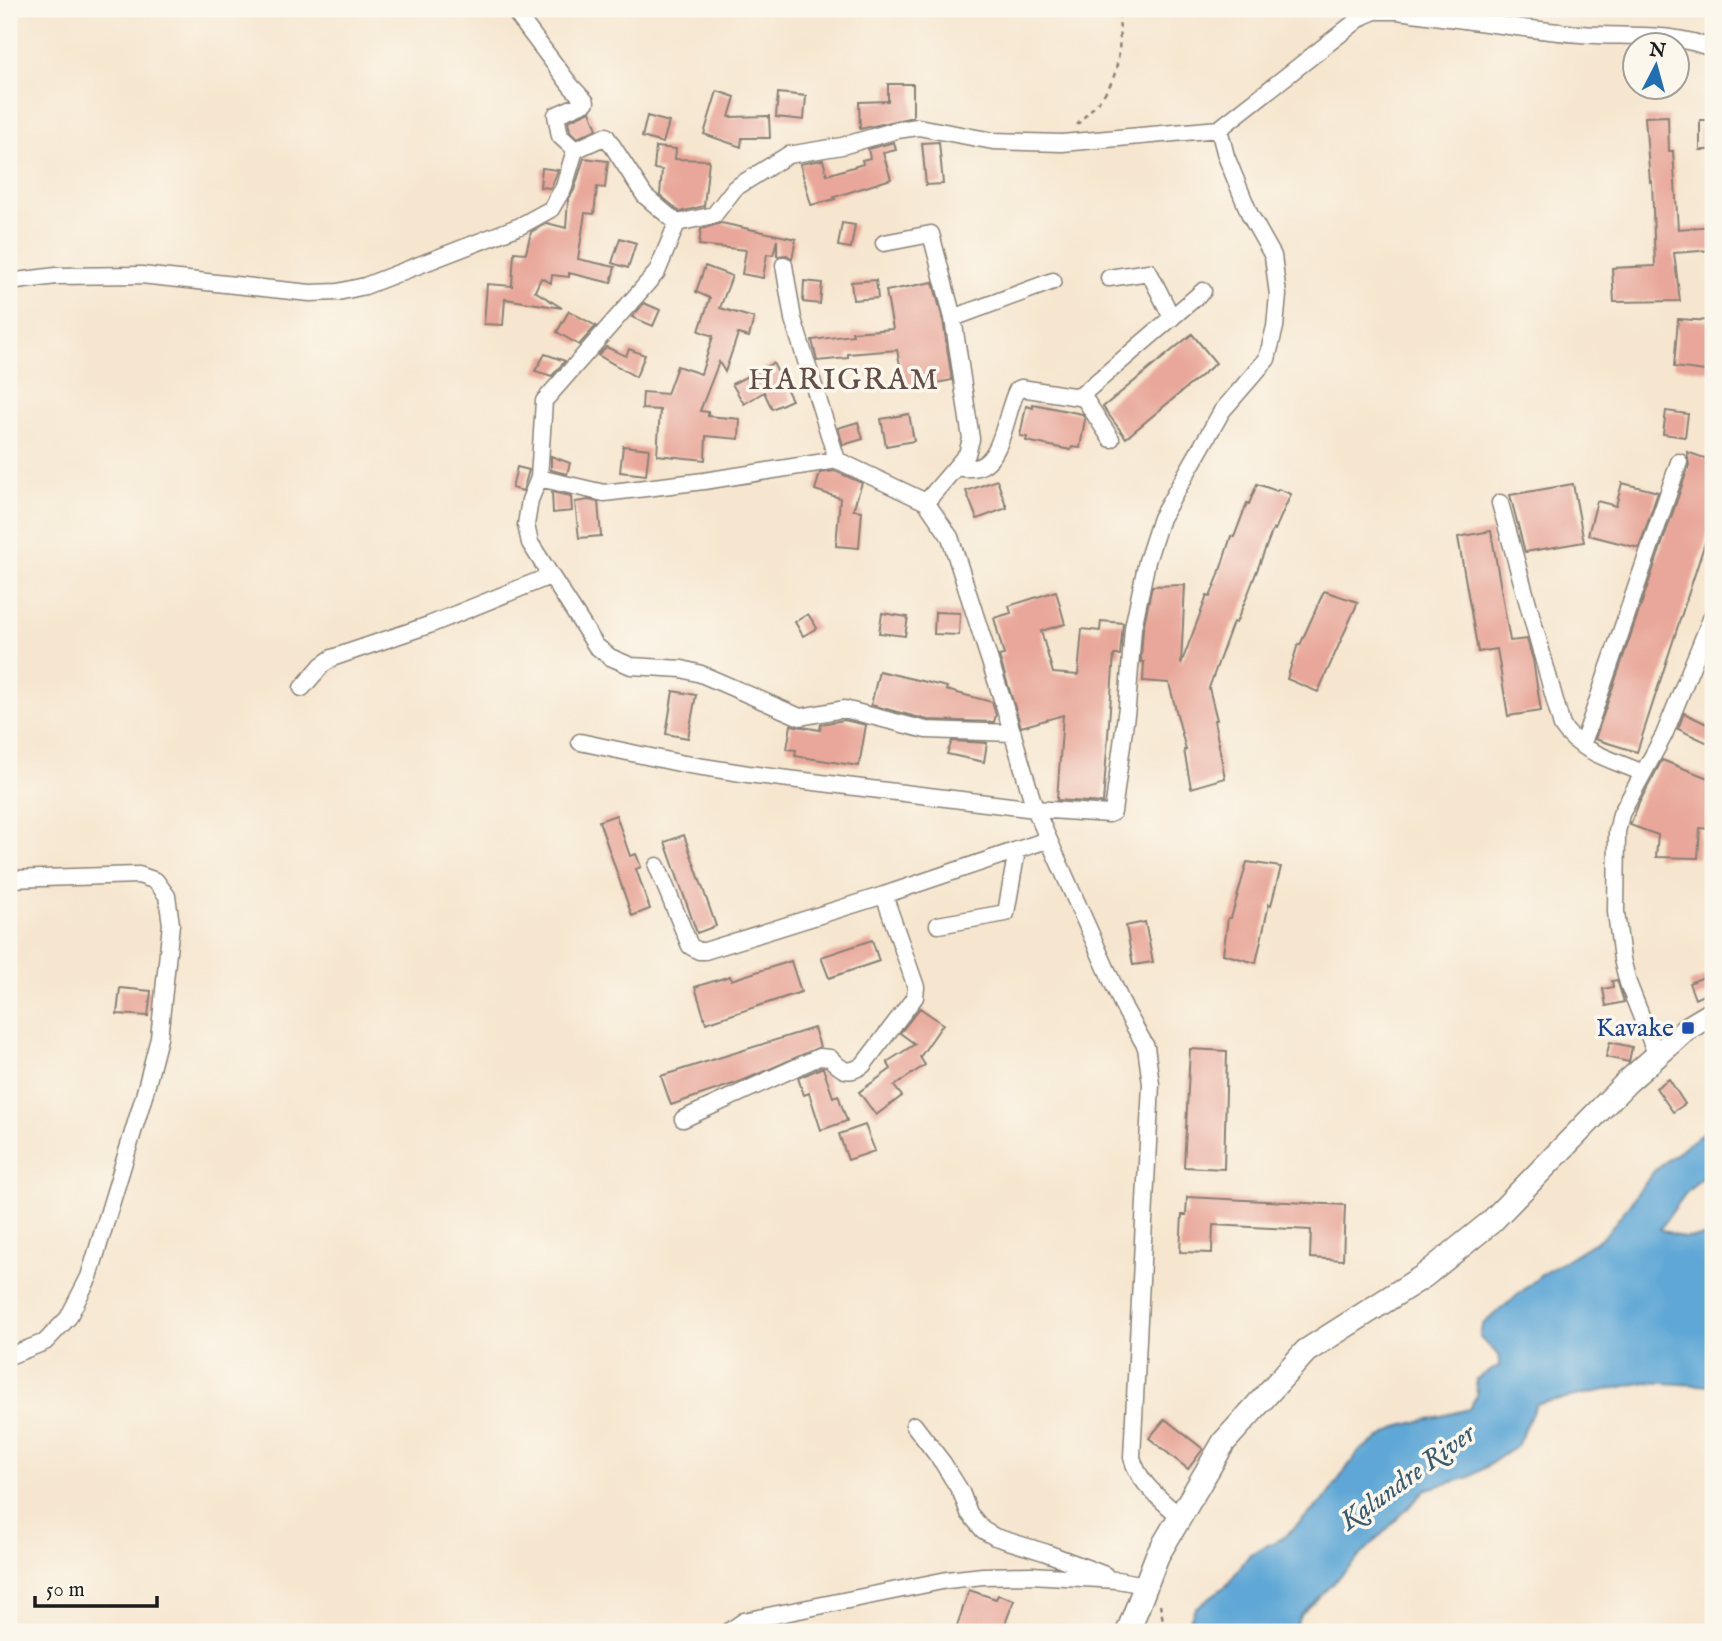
<svg xmlns="http://www.w3.org/2000/svg" width="1722" height="1641" viewBox="0 0 1722 1641" font-family="'IM FELL English',serif">
<style>
.water{fill:#5fa7d6;stroke:#3e6279;stroke-width:2}
.building{fill:#e8a79a}
.lines{fill:none;stroke-linecap:round;stroke-linejoin:round}
.street-casing{stroke:#898176;stroke-width:19}
.secondary-casing{stroke:#898176;stroke-width:26}
.path{stroke:#898176;stroke-width:2.5;stroke-dasharray:5 5;stroke-linecap:butt}
.street{stroke:#fff;stroke-width:16}
.secondary{stroke:#fff;stroke-width:23}
.transit-dot{fill:#1a4fb4;stroke:#fbf7ec;stroke-width:2.5}
.labels{text-anchor:middle;dominant-baseline:central;stroke-width:7;stroke-linejoin:round;paint-order:stroke}
.transit-label{font-size:26px;fill:#164399;stroke:#fbf7ec;text-anchor:end}
.water-label{font-size:28px;font-style:italic;fill:#3a5b70;stroke:#fbf7ec}
.quarter-label{font-size:30px;letter-spacing:2px;fill:#634d48;stroke:#fbf7ec}
</style>
<rect width="100%" height="100%" fill="#fbf7ec"/>
<filter id="ink" filterUnits="userSpaceOnUse"><feTurbulence type="fractalNoise" baseFrequency=".0143" numOctaves="2"/><feDisplacementMap in="SourceGraphic" scale="14" xChannelSelector="R" yChannelSelector="G"/><feConvolveMatrix kernelMatrix="1 2 1 2 8 2 1 2 1" color-interpolation-filters="sRGB"/></filter>
<filter id="wash" filterUnits="userSpaceOnUse"><feTurbulence type="fractalNoise" baseFrequency=".00686" numOctaves="4" result="noise"/><feDisplacementMap in="SourceGraphic" scale="28" xChannelSelector="R" yChannelSelector="G"/><feGaussianBlur stdDeviation="1.57" result="paint"/><feColorMatrix in="noise" values="0 0 0 0 0 0 0 0 0 0 0 0 0 0 0 0 0 1.4 0 .05"/><feComposite in="paint" operator="in"/></filter>
<g filter="url(#wash)">
<rect width="100%" height="100%" fill="#f6e6cf"/>
<path class="water" d="M1713 1124V1167L1685 1194 1660 1229 1683 1238 1713 1236V1386L1646 1382 1536 1404 1517 1446 1470 1477 1427 1489 1300 1616 1293 1632H1185L1195 1608 1227 1585 1250 1554 1284 1537 1324 1500 1359 1451 1397 1427 1469 1409 1477 1395 1476 1379 1499 1366V1355L1480 1338 1482 1325 1540 1276 1606 1235 1654 1171Z"/>
<g id="blocks">
<path class="building" d="M888 84H913V117L860 129 859 102 888 101Z
M717 91 735 97 729 117 769 116 770 138H742L741 147 704 134Z
M778 93 806 96 804 120 776 117Z
M590 111 597 129 577 138 570 131 568 121Z
M647 116 669 122 663 143 642 137Z
M1668 116 1669 151H1673L1678 229 1713 226V250L1674 253 1680 301 1614 302 1612 268 1655 266 1652 181 1650 182 1645 117Z
M1700 120H1713V150H1700Z
M894 142 896 150 883 153 891 179 834 197 835 199 811 205 800 164 823 160 827 175 863 164 862 160 870 158 868 149Z
M939 142 943 184 926 185 922 143Z
M656 147 676 149 675 159 709 160 704 206 680 212 660 195 662 170 654 169Z
M584 158 608 161 605 188 597 187 594 214 585 213 578 259 615 267 611 283 569 273V277L552 275 551 283 541 278 535 291 562 308 505 299 503 325 484 324 487 284 512 286 514 252 526 253 531 232 547 223 566 228 568 200 574 190Z
M542 168 558 170 551 188 540 187Z
M721 223 796 239 792 259 787 255 777 256V240L773 255 767 254 763 278 742 274 746 250 699 245 701 229Z
M842 223 855 225 851 248 838 246Z
M620 238 636 243 628 268 612 263Z
M705 266 732 276 720 308 754 318 749 337 738 334 725 372 719 362 700 411 708 412V416L740 419 739 439 706 436 705 460 657 455 660 410 642 409 643 392 667 394 677 366 701 374 713 336 699 331 710 298 696 292Z
M876 280 878 298 853 300 851 282Z
M804 281 822 283 820 304 803 302Z
M933 282 943 320 952 380 905 389 897 350 848 354V358L817 361 812 340 853 335 852 332 893 329 886 291Z
M644 303 660 310 653 326 632 317Z
M569 311 596 326 579 345 557 332Z
M1678 319 1713 321V372L1674 367Z
M1192 334 1216 363 1126 438 1103 407Z
M606 347 626 356 629 349 645 355 636 377 598 355Z
M545 354 565 361 552 376 535 371Z
M773 363 792 400 772 409 764 392 744 404 732 384Z
M1033 404 1082 414 1085 419 1080 448 1072 447 1071 450 1026 441 1027 437 1020 436 1026 406 1033 408Z
M1666 411 1688 414 1685 437 1663 434Z
M909 414 914 441 886 446 881 419Z
M858 422 863 439 843 445 838 428Z
M623 446 649 449 646 475 620 472Z
M1687 452 1713 461V499L1709 512 1713 514V518L1637 752 1595 739 1689 465Z
M551 456 570 463 567 474 551 470Z
M517 467 529 470 523 491 512 488Z
M835 471 862 483 853 510 862 511 859 548 836 546 840 498 815 490 820 473Z
M997 480 1007 508 977 519 966 491Z
M1622 483 1658 492 1639 548 1588 535 1597 501 1616 506Z
M1257 484 1277 491 1278 489 1291 494 1275 530 1273 529 1246 599 1236 623 1233 622 1209 688 1217 720H1214L1225 778 1191 788 1184 750H1186L1169 683 1143 681 1144 662H1141V657L1143 629 1152 586 1185 585 1181 664 1207 596 1210 597 1218 577 1231 536 1234 537 1247 503 1249 504Z
M1573 484 1584 542 1525 552 1510 495Z
M552 492 571 496 572 511 553 513Z
M589 500 598 502 601 536 579 538 575 502Z
M1491 531 1510 641 1527 639 1533 660 1541 711 1508 716 1497 649 1478 652 1458 537Z
M1056 591 1065 624 1041 631 1053 673 1078 675 1082 629 1100 631 1101 621 1123 623 1120 655H1114L1103 803 1057 800 1063 715 1021 727 999 656 1004 655 994 618 1011 613 1009 606Z
M1324 591 1358 602 1318 692 1287 679 1298 644 1300 645Z
M935 612 960 613 959 635 934 634Z
M882 613 908 617 905 636 879 633Z
M808 614 817 628 803 636 795 622Z
M879 671 947 687 946 690 992 702 996 715 994 722 928 720 871 705Z
M673 691 696 695 688 738 666 734Z
M1684 713 1713 727V737L1710 744 1678 729Z
M844 720 866 725 859 766 795 756 796 750 787 749 791 725 820 730 821 724Z
M952 741 987 743 984 762 947 754Z
M1662 760 1713 780 1709 829 1700 828 1698 858 1656 857 1658 835 1630 825 1639 803Z
M616 815 630 856 636 854 641 867 636 869 650 909 632 916 599 821Z
M684 835 716 926 697 933 665 842Z
M1247 862 1281 867 1271 905 1269 904 1256 963 1223 954 1228 918H1231Z
M1145 922 1153 962 1133 965 1126 926Z
M872 940 879 961 829 978 821 957Z
M791 961 801 992 706 1023 695 987 730 976 731 980Z
M1706 976 1712 991 1695 999 1689 983Z
M1617 980 1624 1002 1606 1006 1603 989 1613 987 1612 981Z
M120 988 151 991 148 1016 117 1014Z
M920 1008 943 1024 920 1057 925 1065 894 1086 902 1096 876 1115 859 1092 891 1069 887 1062 915 1044 900 1033Z
M814 1028 820 1047 742 1081 671 1105 661 1076Z
M1610 1042 1632 1047 1629 1062 1606 1057Z
M1190 1049 1227 1051 1224 1169 1184 1167Z
M821 1068H823L833 1097 838 1095 847 1121 821 1130 809 1093 804 1095 798 1078Z
M1669 1079 1685 1104 1673 1112 1656 1088Z
M865 1125 875 1151 848 1160 839 1134Z
M1187 1197 1345 1205 1343 1260 1310 1258 1311 1230 1213 1225 1212 1253 1180 1252 1182 1215H1186Z
M1165 1419 1203 1449 1188 1469 1149 1438Z
M969 1590 996 1599 998 1595 1014 1600 1002 1632H955Z"/>
</g>
</g>
<g filter="url(#ink)">
<use href="#blocks" fill-opacity="0" stroke="#898176" stroke-width="2"/>
<g class="lines">
<g class="street-casing">
<path id="street" d="M513 9 571 86 586 102 556 115 560 136 575 150
M677 223 714 215 735 188 788 155 842 146 897 130 918 127 993 141 1062 143 1219 129 1363 16 1375 11H1398C1459 19 1519 29 1580 34 1623 38 1673 31 1713 49
M677 223 657 272 544 401 539 478 530 500 526 525 530 543 596 646 610 657 631 666 682 669 701 674 800 717 844 709 926 730 1013 733
M884 243 931 234 953 318
M784 265 793 319 837 460
M1109 278 1149 272 1172 318
M9 282 56 276 141 275 310 293 338 292 365 286 520 226 551 209 564 187 575 150 606 136 645 196 677 223
M1082 395 1111 439
M956 468C963 468 972 469 978 467 1003 460 1006 410 1017 390L1021 388 1079 397 1203 291
M539 478 604 493 704 481 837 460 926 502 950 537 1005 708 1035 809 1123 1006 1146 1047 1151 1084 1132 1457C1138 1483 1161 1499 1180 1517
M926 502 967 454 971 439 953 318 1053 281
M1500 503 1562 726C1579 752 1616 761 1643 773
M302 688 322 665 332 658 429 625 550 576
M580 742 684 764 748 774 1035 809 1109 814 1113 812 1127 707 1133 628 1147 561 1161 518 1222 411 1267 359 1275 327 1278 295 1273 256 1250 215 1226 156 1219 129
M1582 746 1679 462
M657 866 690 946 699 951H705L884 895 1047 840
M9 879 139 875 156 881 167 896 171 924 159 1038 144 1096 89 1277 68 1318 45 1342 9 1356
M938 925 1006 913 1017 850
M1657 1056 1628 983 1622 959 1616 912 1617 832 1621 814 1664 735 1713 614
M683 1119 819 1057 830 1058C842 1071 848 1075 863 1065L915 997 916 987 884 895
M914 1425 943 1463 961 1492 969 1513 983 1530 995 1537 1044 1552 1105 1575
M728 1632 744 1621 947 1580 983 1576 1031 1575 1117 1580 1146 1585"/>
</g>
<g class="secondary-casing">
<path id="secondary" d="M1128 1632 1157 1556 1224 1442 1306 1351 1424 1276 1491 1222 1627 1082 1688 1028 1713 1013"/>
</g>
<path class="path" d="M1077 125C1089 111 1108 94 1114 76 1121 55 1120 31 1119 9
M1160 1604 1165 1632"/>
<use href="#street" class="street"/>
<use href="#secondary" class="secondary"/>
</g>
</g>
<rect class="transit-dot" x="1681" y="1021" width="14" height="14" rx="3.5"/>
<g class="labels">
<g class="transit-label">
<text x="1674" y="1028">Kavake</text>
</g>
<g class="water-label">
<text transform="translate(1408 1478) rotate(-36)">Kalundre River</text>
</g>
<g class="quarter-label">
<text x="844" y="381">HARIGRAM</text>
</g>
</g>
<rect width="1722" height="1641" fill="none" stroke="#fbf7ec" stroke-width="35"/>
<g transform="translate(1656 66) rotate(6)"><circle r="33" fill="#fbf7ec" stroke="#a29f99" stroke-width="2"/>
<path d="M0-5L12 26L0 18L-12 26Z" fill="#1f6fb2"/>
<text y="-10" font-size="19" font-weight="bold" text-anchor="middle" fill="#1c1c1c">N</text>
</g>
<path d="M35 1596v10h122v-10" fill="none" stroke="#1c1c1c" stroke-width="3.5"/>
<text x="46" y="1596" font-size="21" fill="#1c1c1c" stroke="#fbf7ec" stroke-width="5" paint-order="stroke">50 m</text>
</svg>
